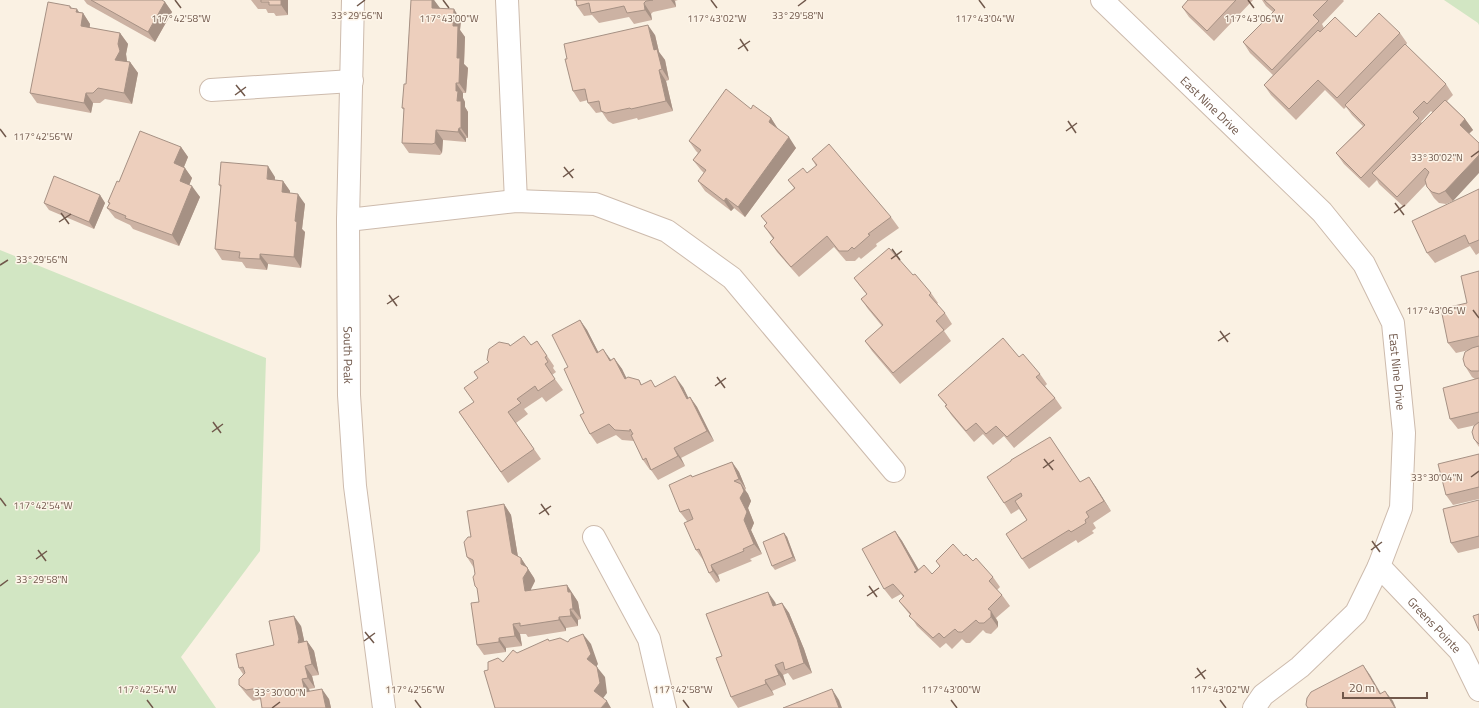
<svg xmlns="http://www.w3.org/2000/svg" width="1479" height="708" viewBox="0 0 1479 708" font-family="'Titillium Web',sans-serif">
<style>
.green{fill:#d2e6c3}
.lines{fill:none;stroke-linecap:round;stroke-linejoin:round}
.minor-casing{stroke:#cdbbad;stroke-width:24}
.tertiary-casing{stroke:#cdbbad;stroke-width:24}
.minor{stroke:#fff;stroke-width:22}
.tertiary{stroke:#fff;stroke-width:22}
.wall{fill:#ccb2a3;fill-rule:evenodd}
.shaded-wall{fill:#a69184}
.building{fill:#edcfbd;stroke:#a69184}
.ticks{fill:none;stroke:#70584b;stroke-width:1.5}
.labels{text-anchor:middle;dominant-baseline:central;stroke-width:3;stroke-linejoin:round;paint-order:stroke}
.street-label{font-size:12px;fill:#70584b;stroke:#fdf5e9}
.ticks-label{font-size:10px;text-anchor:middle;fill:#70584b;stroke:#fdf5e9;stroke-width:3;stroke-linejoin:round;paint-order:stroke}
</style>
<rect width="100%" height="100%" fill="#faf1e3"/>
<path class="green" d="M1444 0H1479V25L1478 23Z
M0 250 266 358 260 551 181 657 216 708H0Z"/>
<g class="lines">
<g class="minor-casing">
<g id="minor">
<path d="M507 0 516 201"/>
<path id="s1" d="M1102 0 1322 212 1364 264 1393 323 1404 433 1401 508 1379 566 1356 613 1300 667 1263 695 1254 708"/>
<path d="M211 90 352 81"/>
<path d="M348 220 516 201 595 204 667 231 732 278 894 471"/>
<path d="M594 537 649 639 665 708"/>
<path id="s2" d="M1379 566 1460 651 1479 690"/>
</g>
</g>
<g class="tertiary-casing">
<g id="tertiary">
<path id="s3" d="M353 0 348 220 349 395 355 486 384 708"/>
</g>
</g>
<use href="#minor" class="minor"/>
<use href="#tertiary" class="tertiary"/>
</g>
<path class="wall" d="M84 0H162L165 2 172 12 155 42 87 4Z
M251 0H288V15L276 16 274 13H268L266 9H258Z
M411 0H434L440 9 461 20 460 30 465 37 464 64 468 68 466 93H463V98L465 102V107L468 112V138H466V142L443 140 442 153 440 155 409 153 402 143 404 110 402 108 406 84Z
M574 0H678L675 1 676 7 653 12 651 14 652 20 634 24 629 17 599 23 592 15 584 16 577 6 576 1H575Z
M1188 0H1253L1214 41 1189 17 1182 7Z
M1262 0H1343L1344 1 1322 24 1324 28 1356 37 1400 33 1407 43 1406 45 1446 84 1453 95 1447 101 1465 119 1473 130 1469 134 1453 201 1446 204 1439 203 1434 198 1427 187 1426 184 1404 207 1379 184 1377 180 1369 188 1344 164 1336 153 1363 126 1352 115 1346 107 1344 109 1325 90 1296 120 1271 95 1264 85 1273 75 1250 53 1243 42 1273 12 1266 6ZM1431 111 1433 113 1422 123 1421 122Z
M70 6 73 9 79 12 83 13 90 24V28L120 33 128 44 126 54 127 62H130L138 73 132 104 105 99 100 103H93L91 113 37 103 30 93Z
M655 35 659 52 665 60 669 80 666 81 673 111 638 120 637 118 613 124 608 121 602 112 596 113 588 103V100L580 102 573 91Z
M751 109 771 118 778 129 796 148 745 217 734 208 731 211 705 191 698 181 704 173 701 170 693 160 698 153 696 151 689 141Z
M181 147 188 157 184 167 192 178 189 185 200 197 179 246 133 229 130 225 115 218 107 208 109 204 108 202 119 182Z
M812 159 891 217 899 228 876 244 877 246 861 259 859 257 855 261H846L834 247 799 277 777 252 770 242 773 239 764 226 767 224 761 216 794 188 788 180 807 173 816 166Z
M275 177V180L283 181 290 191V193L305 204 302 229 305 232 301 268 268 264 267 270 246 268 242 262 222 260 215 249 221 188 219 185Z
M1479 189V253L1476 255 1470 246 1435 263 1427 253Z
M100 195 105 203 94 229 49 210 44 203Z
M1479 271V447L1474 439 1476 425 1458 429 1450 419 1475 379 1472 377 1465 366 1469 350 1456 353 1448 343 1467 303Z
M913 275 931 293 938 303 937 304 945 313 952 324 944 331 951 341 900 384 872 351 865 341 882 326 868 309 861 299 867 295 854 278Z
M580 320 587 330 598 352 611 360 614 358 622 369 626 378 639 380 642 385 655 386 683 387 688 398 690 397 697 407 714 441 681 458 685 466 658 480 651 470H650L643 460 634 441 622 440 616 435 597 444 590 434 584 413 568 367Z
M537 341 554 366 553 368 556 372 552 375 563 390 546 402 542 397 524 409 528 414 516 423 541 459 508 483 459 412 474 402 478 378 510 346 531 345Z
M1019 357 1040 374 1047 384 1045 386 1055 398 1062 408 1014 448 1004 436 993 445 983 434 974 442 952 416 945 406 946 405 938 395Z
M1050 437 1080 482 1089 477 1111 511 1093 523 1096 528 1092 531 1094 533 1078 543 1076 540 1029 569 1022 559 1027 520 1019 509 1011 514 1004 503Z
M1479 454V499L1453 505 1446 495Z
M732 462 739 472 746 489 745 490 748 494 751 501 748 508 754 523 751 530 762 554 750 559 752 561 718 575 720 581 716 583 709 573 703 560 696 550 687 521 680 512 692 477Z
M1479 500V548L1458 553 1451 543Z
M504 504 511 515 518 557 521 558 534 578 535 581 531 589V591L567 585 578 602 581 619 578 620V626L566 628V631L528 637 526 634H520L522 646 506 648V652L484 655 477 645 479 602 478 590 475 586V574L474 568 467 557 471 537Z
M895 531 902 541 919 570 932 574 940 566 936 561 964 556 973 561 993 577 1000 587 997 590 1002 595 1010 606 996 618 998 622V627L991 634 986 633 983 630 970 643H966L962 639 952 649 946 643 940 648 917 626 910 615 899 601 903 597 901 594 892 599 884 589Z
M784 533 787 537 796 561 775 570 772 566Z
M775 602 776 605 782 603 789 613 804 649 812 673 793 680 788 673 783 675 786 685 772 691 774 695 738 708 731 697 722 656Z
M301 626 304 641H307L314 651 319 675 312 676 315 688 309 689 310 691 329 699 331 708H262L261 699 253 701 247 695 239 685 243 674 239 668Z"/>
<path class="shaded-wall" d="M281 0H288V15L281 5Z
M432 0H434L440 8 439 18 432 8Z
M671 0H674L675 1 676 7Z
M165 2 172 12 155 42 148 32Z
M644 3 651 14 652 20 645 10Z
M77 9 82 17 83 13 90 24 88 36 81 26 76 12Z
M454 9 461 20 460 30 465 37 464 64 468 68 466 93 459 83 453 26Z
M648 25 655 35 659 52 665 60 669 80 662 69 654 50Z
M120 33 128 44 126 54 127 61 123 70 115 60Z
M130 62 138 73 132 104 124 93Z
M659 70 666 81 673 111 666 101Z
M456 83 463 93V98L465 102V107L468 112V138L461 128 456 91Z
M86 93 93 103 91 113 84 103Z
M771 118 778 129 776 132 769 122Z
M1465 119 1473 130 1467 135 1460 125Z
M459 128 466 138V142L458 132Z
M436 130 443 140 442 153 435 143Z
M789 137 796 148 745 217 738 207Z
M181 147 188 157 181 174 174 163Z
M1479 155V173L1453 201 1445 191Z
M268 166 275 177 274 190 267 179Z
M185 168 192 178 187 191 180 181Z
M283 181 290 191 289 202 282 192Z
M192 186 200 197 179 246 172 235Z
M298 194 305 204 302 229 305 232 301 268 294 257 295 221Z
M100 195 105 203 94 229 89 222Z
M726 198 734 208 731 211 724 201Z
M260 254 268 264 267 270 260 259Z
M580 320 587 330 604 363 597 353Z
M603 349 611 360 617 371 610 361Z
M614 358 622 369 632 389 625 379Z
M675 376 683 387 694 409 687 399Z
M690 397 697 407 714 441 707 431Z
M674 448 681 458 685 466 678 456Z
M732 462 739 472 746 489 739 479Z
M1089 477 1096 487 1111 511 1104 501Z
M741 484 748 494 751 501 748 508 754 523 751 530 762 554 754 544 744 520 740 498Z
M504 504 511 515 519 563 512 553Z
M895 531 902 541 925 581 917 571Z
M784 533 787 537 796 561 793 557Z
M521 558 534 578 535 581 531 589 533 602 525 591Z
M711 565 718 575 720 581 713 571Z
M567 585 578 602 581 619 573 609 568 592Z
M768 592 775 602 780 616 773 606Z
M782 603 789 613 804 649 812 673 804 663Z
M570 609 578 620V626L571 616Z
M991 611 998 622V627L991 617Z
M294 616 301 626 306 649 298 643Z
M559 617 566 628V631L559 620Z
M513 624 520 634 522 646 515 636Z
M583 634 591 644 598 664 595 669 587 659Z
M499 638 506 648V652L499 642Z
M307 641 314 651 319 675 312 664Z
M775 665 783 675 786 685 779 675Z
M1363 665 1370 675 1387 704 1380 694Z
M305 666 312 676 315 688 308 678Z
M597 667 605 677 607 693 601 701 594 691Z
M302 679 309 689 312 703 305 692Z
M765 680 772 691 774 695 766 684Z
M322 689 329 699 331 708H326Z
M832 689 839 700 842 708H839Z
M1385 691 1393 701 1396 708H1395Z
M607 701 611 708H601Z"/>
<path class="building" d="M91 0H162L165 2 148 32Z
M261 0H281V5H269V2H261Z
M411 0H432V8L454 9 453 26H458L457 58H460L459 83H456V91H458L457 101H461V128H459L458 132 436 130 435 143 432 144 402 143 404 108H402L404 84H406Z
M576 0H653L646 1 644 3 645 10 627 13 624 6 591 13 589 3 577 6Z
M1188 0H1236L1207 31 1182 7Z
M1264 0H1328L1313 15 1319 21 1272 70 1243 42 1275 10Z
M48 2 70 6V8L77 9 76 12 83 13 81 26 120 33 118 44 120 51 115 60 130 62 124 93 98 88 93 93H86L84 103 30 93Z
M1379 13 1400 33 1337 98 1318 80 1289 109 1264 85 1318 30 1320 32 1335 17 1356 37Z
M648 25 654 50 657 49 662 69 659 70 666 101 631 109 630 108 606 113 601 111 599 101 588 103 585 89 573 91 565 59H567L564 44Z
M1405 44 1446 84 1427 104 1424 101 1413 112 1419 118 1361 178 1336 153 1365 125 1345 105Z
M726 89 751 109 753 105 771 118 769 122 789 137 738 207 726 198 724 201 698 181 706 170 693 160 701 150 689 141Z
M1445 100 1465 119 1460 125 1479 143V155L1445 191 1439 194 1432 192 1427 187 1425 180 1429 172 1425 168 1397 197 1372 173Z
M140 131 181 147 174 163 185 168 180 181 192 186 172 235 125 218 126 216 107 208 110 203 108 202 117 181 119 182Z
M829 144 891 217 868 234 870 235 854 249 852 247 848 251H839L827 236 791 267 770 242 774 238 764 226 767 223 761 216 795 188 788 180 803 168 807 173 817 165 812 159Z
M221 162 268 166 267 179 283 181 282 192 298 194 295 221 297 222 294 257 260 254V259L239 258 240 252 215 249 221 185H219Z
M54 176 100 195 89 222 44 203Z
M1479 189V240L1469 244 1465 235 1427 253 1412 221Z
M889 248 913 275 915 274 931 293 929 295 945 313 936 321 944 330 893 373 865 341 883 325 861 299 867 294 854 278Z
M1479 271V336L1448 343 1441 309 1467 303 1461 276Z
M580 320 597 353 603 349 610 361 614 358 625 379 628 377 639 380 641 385 651 380 655 387 675 376 687 399 690 397 707 431 674 448 678 456 651 470 646 458 643 460 631 435 633 434 630 429V431L615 430 609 424 590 434 580 415 584 413 564 369 568 367 552 335Z
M524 336 531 345 537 341 547 356 545 357 548 362 545 364 555 379 538 391 535 386 517 399 521 403 508 412 534 449 501 472 459 412 474 402 464 388 478 378 474 372 489 362 487 360 489 349 499 342 509 344 510 346Z
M1003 338 1019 357 1023 354 1040 374 1036 377 1055 398 1007 437 996 426 986 434 976 423 966 431 945 406 947 405 938 395Z
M1479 346V371H1471L1465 366 1463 359 1465 352 1472 348Z
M1479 378V412L1450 419 1443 388Z
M1479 422V444L1474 439 1472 432 1474 426Z
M1050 437 1080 482 1089 477 1104 501 1086 512 1089 517 1085 520 1086 523 1071 532 1069 530 1022 559 1006 534 1027 520 1015 501 1022 496 1021 493 1004 503 987 477 1011 461V460Z
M1479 454V487L1446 495 1438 464Z
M732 462 739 479 734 481 741 484 744 491 740 498 747 512 744 520 754 544 743 549 744 551 711 565 713 571 709 573 699 549 696 550 684 523 693 519 689 509 680 512 669 485 691 475 692 477Z
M1479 500V536L1451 543 1443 509Z
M504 504 512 553 521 558V564L527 567 528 570 523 578 525 591 567 585 568 592H571L573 609H570L571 616 559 617V620L520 626V623L513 624 515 636 499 638V642L477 645 471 603 479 602 477 588 475 586 473 577 475 574 473 560 467 557 464 542 468 537H471L467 511Z
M895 531 917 571 914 572 915 573 924 565 932 574 940 566 936 561 953 544 964 556 966 554 973 561 976 558 993 577 989 581 1002 595 988 609 991 611V617L984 623H979L976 620 962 632H958L955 629 944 638 939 633 933 638 909 616 911 614 899 601 904 596 893 584 884 589 862 549Z
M784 533 793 557 772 566 763 542Z
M768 592 773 606 782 603 797 639 804 663 785 670 783 662 775 665 779 675 765 680 766 684 731 697 716 658 722 656 706 614Z
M1479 614V631L1473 616Z
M294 616 299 639 298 643 307 641 312 664 305 666 308 678 302 679 305 692 322 689 326 708H262L259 688 246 690 239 685V679L245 673 243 667 239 668 236 654 274 645 269 621Z
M583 634 591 654 587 659 597 667 600 683 594 691 607 701 601 708H495L484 671 488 670V662L498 658 503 662 513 650 517 653 548 639 549 641 560 638 568 642 570 639Z
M1363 665 1380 694 1385 691 1395 708H1308L1306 705 1307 698 1311 692Z
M832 689 839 708H783Z"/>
<path class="ticks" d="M175 0 181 8M443 0 449 8M711 0 717 8M979 0 985 8M1248 0 1254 8M357 6 365 0M798 6 806 0M740 39 748 51M738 49 750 41M236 85 245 96M235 95 246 87M1068 121 1076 133M0 129 6 137M1066 131 1077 123M1471 157 1479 151M564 167 573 178M563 177 574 169M1395 203 1404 215M61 213 69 224M1394 213 1405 205M59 222 71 214M892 249 900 260M891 259 902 251M0 265 8 260M389 295 397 306M387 304 399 296M1473 310 1479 318M1220 331 1228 342M1218 341 1230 333M717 377 725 388M715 386 726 378M213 422 221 433M212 432 223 424M1044 459 1053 470M1043 468 1054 460M1471 477 1479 471M0 498 6 506M541 504 549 515M539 514 551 506M1372 541 1380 552M38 550 46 561M1371 550 1382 542M36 559 47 551M0 586 8 580M869 586 877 597M867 596 879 588M365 632 374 643M364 641 375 633M1197 668 1205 679M1195 678 1206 670M147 700 153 708M415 700 421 708M683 700 689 708M951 700 957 708M1220 700 1226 708M272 708 280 702"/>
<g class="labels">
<g class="street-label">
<text stroke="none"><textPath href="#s1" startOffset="151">East Nine Drive</textPath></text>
<text stroke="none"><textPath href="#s3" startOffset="355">South Peak</textPath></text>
<text stroke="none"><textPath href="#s1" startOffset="487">East Nine Drive</textPath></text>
<text stroke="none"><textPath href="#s2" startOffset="81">Greens Pointe</textPath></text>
</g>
</g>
<g class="ticks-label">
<text x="798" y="19">33°29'58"N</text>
<text x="357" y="19">33°29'56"N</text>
<text x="181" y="22">117°42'58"W</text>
<text x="449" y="22">117°43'00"W</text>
<text x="717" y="22">117°43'02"W</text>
<text x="985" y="22">117°43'04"W</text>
<text x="1254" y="22">117°43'06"W</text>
<text x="43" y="140">117°42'56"W</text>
<text x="1437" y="161">33°30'02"N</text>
<text x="42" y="263">33°29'56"N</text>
<text x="1436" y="314">117°43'06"W</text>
<text x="1437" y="481">33°30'04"N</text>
<text x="43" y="509">117°42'54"W</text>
<text x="42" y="583">33°29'58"N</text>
<text x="147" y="693">117°42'54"W</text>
<text x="415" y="693">117°42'56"W</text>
<text x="683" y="693">117°42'58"W</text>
<text x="951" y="693">117°43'00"W</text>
<text x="1220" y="693">117°43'02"W</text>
<text x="280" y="696">33°30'00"N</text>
</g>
<path d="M1343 692v6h84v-6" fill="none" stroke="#70584b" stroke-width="2"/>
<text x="1349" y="692" font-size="12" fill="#70584b" stroke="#fdf5e9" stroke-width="3" paint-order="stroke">20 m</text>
</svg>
